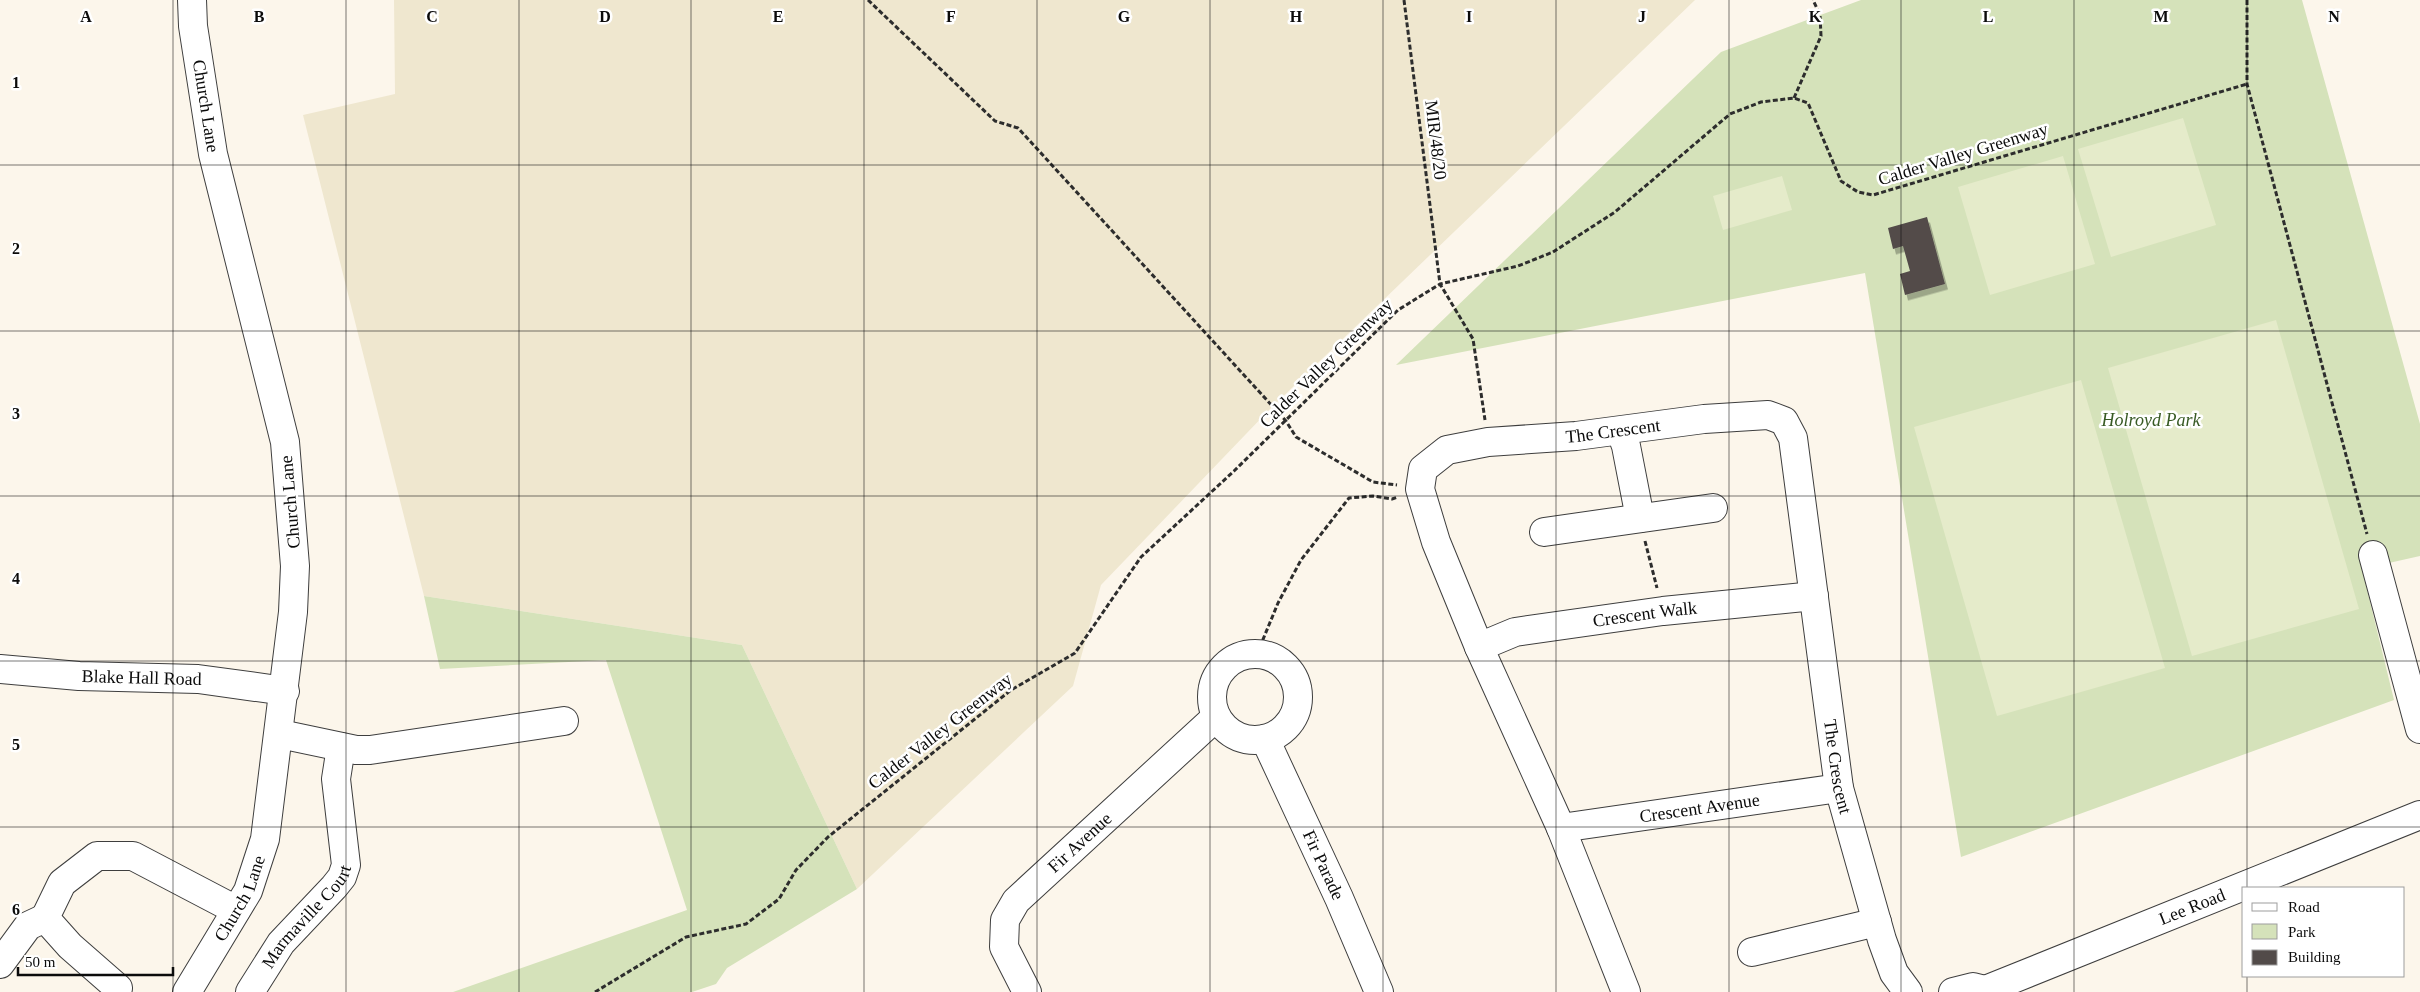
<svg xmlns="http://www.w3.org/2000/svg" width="2420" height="992" viewBox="0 0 2420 992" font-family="'Times New Roman',serif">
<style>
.farmland{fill:#efe7cf}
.green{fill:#d5e2ba}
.pitch{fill:#e5ebca}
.building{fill:#524b49;filter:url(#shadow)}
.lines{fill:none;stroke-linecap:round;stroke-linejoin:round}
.minor-casing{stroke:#3e3e3e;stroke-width:30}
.path{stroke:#2d2d2d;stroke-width:3;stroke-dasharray:5 2.5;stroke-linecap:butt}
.minor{stroke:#fff;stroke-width:28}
.grid{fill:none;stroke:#0b0b0b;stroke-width:1;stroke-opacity:0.55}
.labels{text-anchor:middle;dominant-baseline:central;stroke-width:5;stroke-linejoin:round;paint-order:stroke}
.street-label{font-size:18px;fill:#0b0b0b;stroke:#fff}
.park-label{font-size:18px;font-style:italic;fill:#385a24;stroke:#fff}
.grid-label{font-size:16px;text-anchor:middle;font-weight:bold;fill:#0b0b0b;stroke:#fff;stroke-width:5;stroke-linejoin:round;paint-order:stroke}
</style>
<defs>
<filter id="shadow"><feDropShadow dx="3" dy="5.5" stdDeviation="0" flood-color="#0004"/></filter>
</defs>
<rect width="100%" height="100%" fill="#fcf6eb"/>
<path class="farmland" d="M394 0H1695L1270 409 1101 585 1073 686 857 889 742 645 424 596 303 115 395 94Z"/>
<path class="green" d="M1861 0H2302L2420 424V556L2362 569 2394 700 1961 857 1865 273 1396 365 1721 52Z
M424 596 742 645 857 889 727 968 716 984 692 992H453L687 910 606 660 440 669Z"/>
<path class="pitch" d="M2183 118 2216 225 2111 257 2078 149Z
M2063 156 2095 264 1990 295 1958 187Z
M1782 176 1792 210 1723 230 1713 196Z
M2276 320 2359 609 2192 656 2108 368Z
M2081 380 2165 668 1997 716 1914 427Z"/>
<path class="building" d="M1927 217 1945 284 1905 295 1900 274 1910 271 1903 246 1893 249 1888 228Z"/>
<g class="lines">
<g class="minor-casing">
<g id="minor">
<path d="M1621 432 1626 446 1640 518"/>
<path d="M1544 532 1713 508"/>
<path d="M2373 555 2420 729"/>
<path id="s1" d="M1479 647 1515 632 1663 611 1814 596"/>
<circle cx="1255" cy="697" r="43"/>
<path id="s2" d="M0 669 79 676 198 679 285 691"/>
<path d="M280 734 356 750H370L564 721"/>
<path id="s3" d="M1265 739 1339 898 1379 992"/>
<path id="s4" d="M1561 828 1839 788"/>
<path d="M1752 952 1877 922"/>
<path d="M0 964 28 926 45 918"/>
<path d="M118 988 70 946 45 918 62 883 97 856H133L236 910"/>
<path id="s5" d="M1988 989 2420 815"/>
<path id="s6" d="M187 992 248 891 265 839 293 612 295 566 285 442 213 154 193 26 192 0"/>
<path id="s7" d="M250 992 281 943 334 887 342 877 346 865 336 779 341 747"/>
<path id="s8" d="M1027 992 1004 947 1005 920 1016 901 1216 717"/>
<path id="s9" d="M1626 992 1561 828 1479 647 1436 542 1420 489 1423 469 1447 450 1488 442 1576 436 1704 419 1768 415 1784 421 1793 438 1839 788 1882 940 1894 973 1908 992"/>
<path d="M1953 992 1973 987 1993 992"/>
</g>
</g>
<path class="path" d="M868 0 995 121 1018 128 1286 421 1296 437 1373 482 1397 485
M1404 0 1440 284 1473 339 1485 420
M2247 0V84L2367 534
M1794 98 1821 36 1820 15 1813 0
M1645 541 1657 588
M1257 654 1278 603 1301 560 1349 498 1373 496 1392 499 1398 497
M595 992 686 937 746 924 779 899 796 870 828 837 1011 690 1075 653 1141 557 1234 471 1398 310 1440 284 1518 266 1553 252 1615 212 1730 114 1761 102 1794 98 1808 103 1841 181 1858 192 1873 195 2247 84"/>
<use href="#minor" class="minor"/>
</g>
<path class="grid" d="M173 0V992M346 0V992M519 0V992M691 0V992M864 0V992M1037 0V992M1210 0V992M1383 0V992M1556 0V992M1729 0V992M1901 0V992M2074 0V992M2247 0V888M0 165H2420M0 331H2420M0 496H2420M0 661H2420M0 827H2420M2247 976V992"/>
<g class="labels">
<g class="street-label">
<text transform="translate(206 106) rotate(81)">Church Lane</text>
<text transform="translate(1436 140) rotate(83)">MIR/48/20</text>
<text transform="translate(1963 154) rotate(-17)">Calder Valley Greenway</text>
<text transform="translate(1326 363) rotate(-44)">Calder Valley Greenway</text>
<text stroke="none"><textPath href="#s9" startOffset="762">The Crescent</textPath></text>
<text transform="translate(290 502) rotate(-95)">Church Lane</text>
<text stroke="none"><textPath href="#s1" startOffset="170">Crescent Walk</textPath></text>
<text stroke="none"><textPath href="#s2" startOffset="142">Blake Hall Road</textPath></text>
<text transform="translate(940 731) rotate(-38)">Calder Valley Greenway</text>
<text stroke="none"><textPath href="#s9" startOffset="1286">The Crescent</textPath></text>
<text stroke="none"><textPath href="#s4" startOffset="140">Crescent Avenue</textPath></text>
<text stroke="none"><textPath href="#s8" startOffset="186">Fir Avenue</textPath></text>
<text stroke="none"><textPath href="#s3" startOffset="139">Fir Parade</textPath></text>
<text stroke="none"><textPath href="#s6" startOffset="108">Church Lane</textPath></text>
<text stroke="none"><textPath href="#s5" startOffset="220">Lee Road</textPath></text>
<text stroke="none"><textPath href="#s7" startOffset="95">Marmaville Court</textPath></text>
</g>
<g class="park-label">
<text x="2151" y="420">Holroyd Park</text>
</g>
</g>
<g class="grid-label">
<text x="86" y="22">A</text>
<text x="259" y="22">B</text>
<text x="432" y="22">C</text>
<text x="605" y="22">D</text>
<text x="778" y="22">E</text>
<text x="951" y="22">F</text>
<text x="1124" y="22">G</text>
<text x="1296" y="22">H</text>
<text x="1469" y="22">I</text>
<text x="1642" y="22">J</text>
<text x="1815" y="22">K</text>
<text x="1988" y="22">L</text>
<text x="2161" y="22">M</text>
<text x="2334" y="22">N</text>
<text x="16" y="88">1</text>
<text x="16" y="254">2</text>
<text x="16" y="419">3</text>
<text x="16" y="584">4</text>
<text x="16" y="750">5</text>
<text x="16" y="915">6</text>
</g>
<rect x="2242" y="887" width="162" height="90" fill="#ffffff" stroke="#9d9d9d"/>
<rect x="2252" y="903" width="25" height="8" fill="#ffffff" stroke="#9d9d9d"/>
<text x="2288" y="912" font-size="15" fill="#0b0b0b">Road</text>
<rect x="2252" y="924" width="25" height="15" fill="#d5e2ba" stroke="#9d9d9d"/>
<text x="2288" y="937" font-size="15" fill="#0b0b0b">Park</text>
<rect x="2252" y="950" width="25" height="15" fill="#524b49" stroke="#9d9d9d"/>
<text x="2288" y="962" font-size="15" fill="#0b0b0b">Building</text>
<path d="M18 967v8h155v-8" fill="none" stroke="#0b0b0b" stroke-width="2.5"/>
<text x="25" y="967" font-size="15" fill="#0b0b0b" stroke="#ffffff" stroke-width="4" paint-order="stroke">50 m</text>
</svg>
